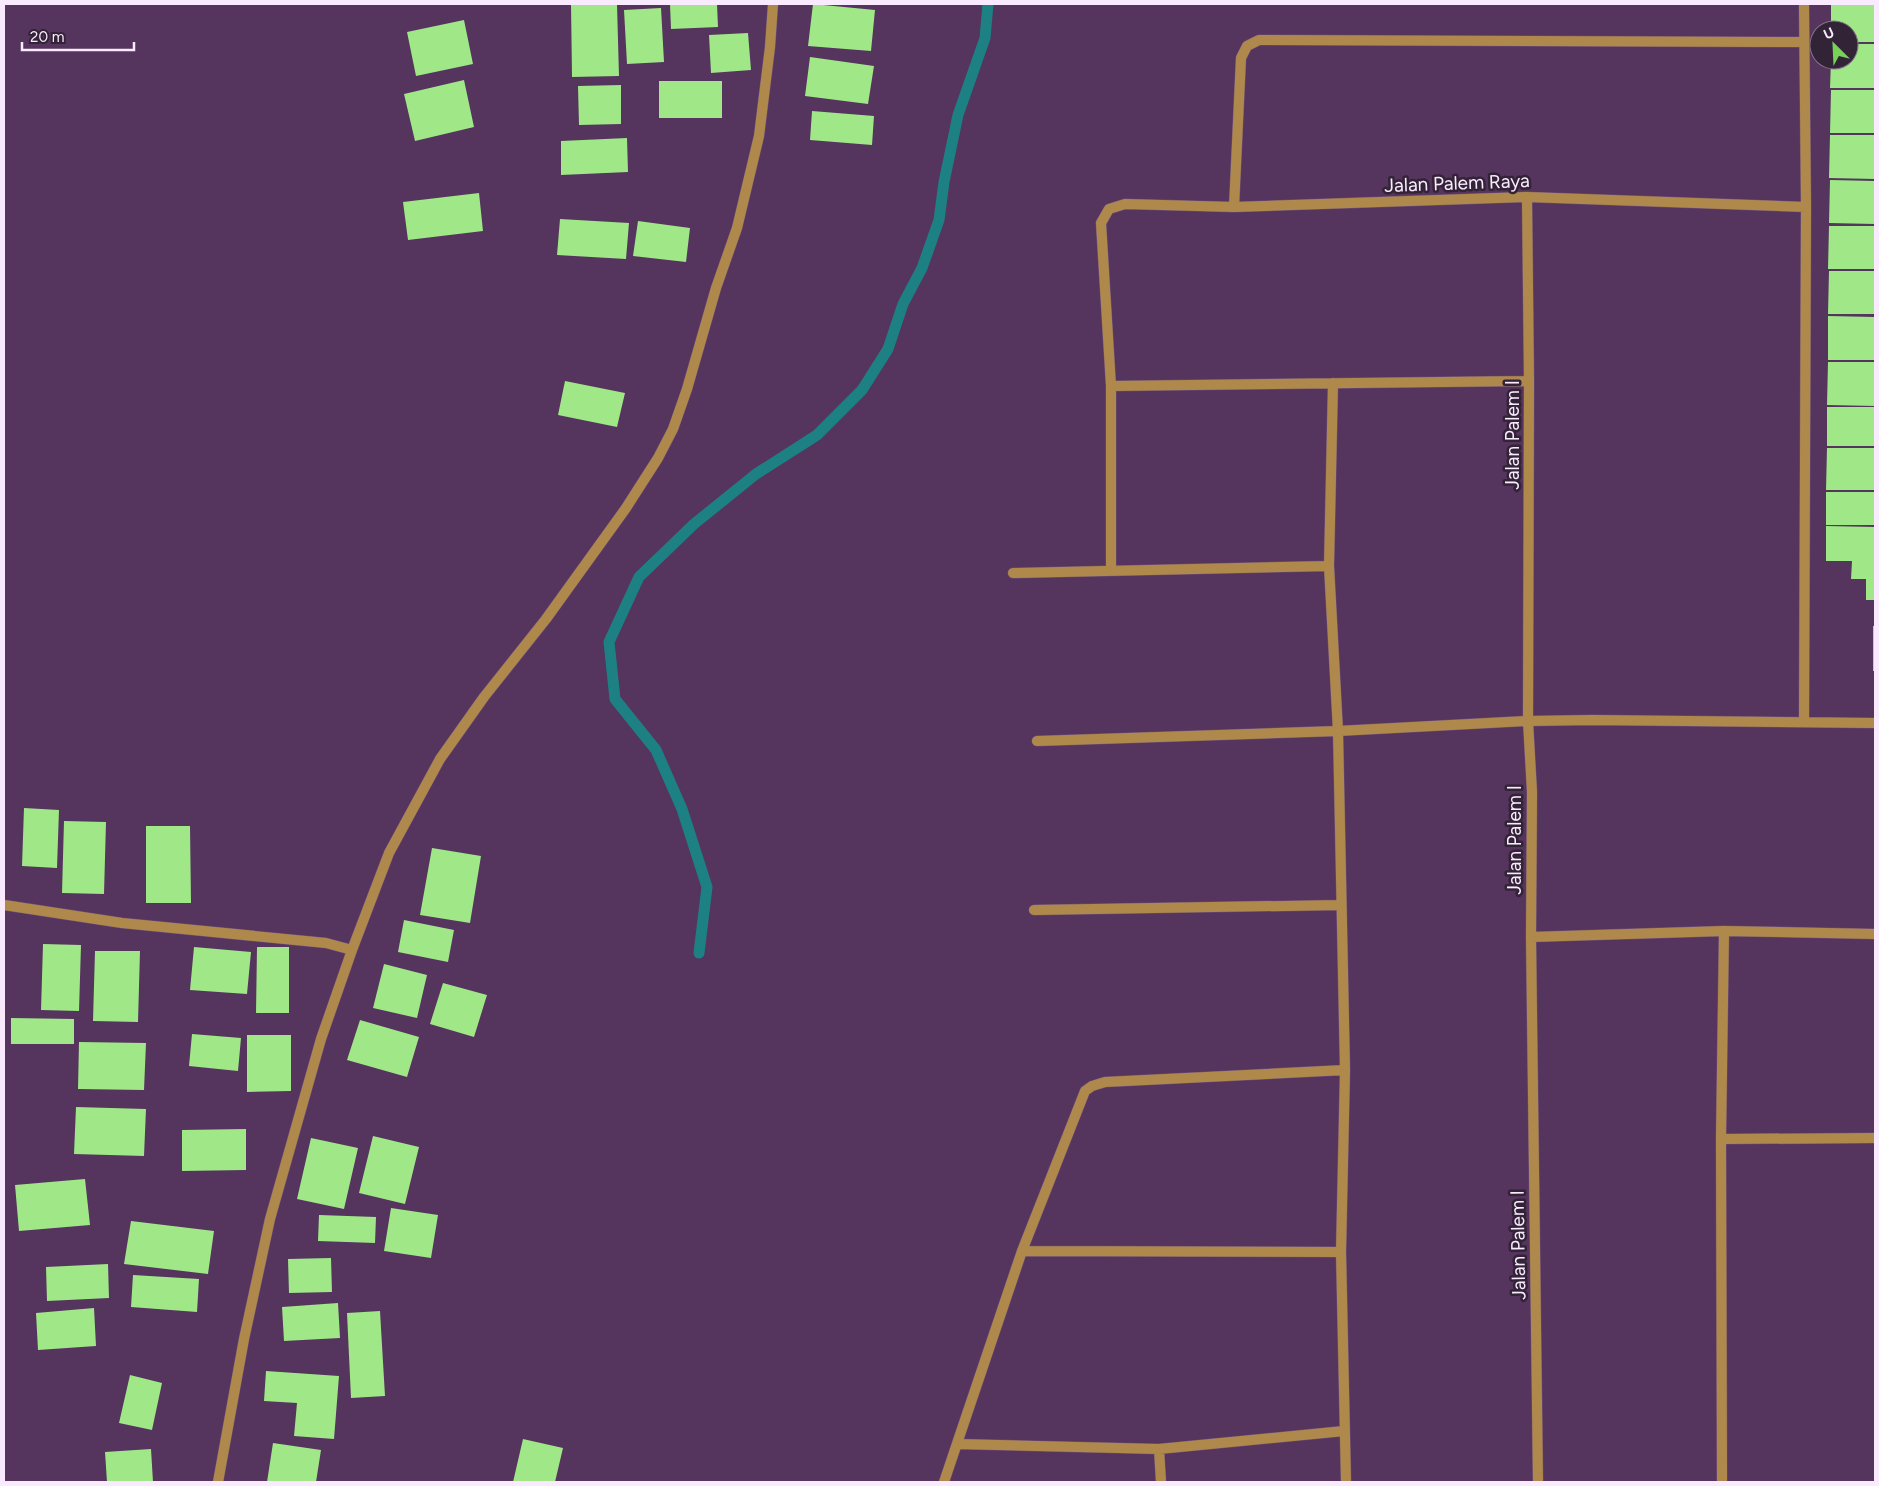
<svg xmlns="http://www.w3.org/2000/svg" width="1879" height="1486" viewBox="0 0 1879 1486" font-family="Figtree,sans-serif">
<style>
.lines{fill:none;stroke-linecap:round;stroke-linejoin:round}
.stream{stroke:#1d8184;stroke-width:11}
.building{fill:#a0e788}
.street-casing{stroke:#6f5178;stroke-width:11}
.street{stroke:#af894c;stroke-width:10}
.labels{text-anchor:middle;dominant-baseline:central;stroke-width:5;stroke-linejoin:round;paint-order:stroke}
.street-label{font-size:19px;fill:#faeaff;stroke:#322336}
</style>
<rect width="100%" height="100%" fill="#55345e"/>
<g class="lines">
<path class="stream" d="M699 953 707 887 682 809 656 750 615 699 609 642 639 577 694 524 756 474 817 435 862 390 888 349 903 304 922 268 939 220 944 182 958 115 985 38 988 4"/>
</g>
<path class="building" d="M571 4H617L619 76 572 77Z
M670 4H717L718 27 671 29Z
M813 4 875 10 871 51 808 46Z
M1831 4H1875V42H1849V30H1831Z
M661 8 664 62 627 64 624 10Z
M464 20 473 64 416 76 407 32Z
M748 33 751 70 711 73 709 35Z
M1849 44H1875V88H1830L1831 60H1849Z
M810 57 874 66 868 104 805 96Z
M464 80 474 127 415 141 404 94Z
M659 81H722V118H659Z
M621 85V124L579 125 578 86Z
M1831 90H1875V133H1830Z
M812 111 874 116 872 145 810 140Z
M1830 135H1875V179L1829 178Z
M627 138 628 172 561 175V141Z
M1830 180 1875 181V224L1829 223Z
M479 193 483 231 408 240 403 202Z
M560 219 629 223 626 259 557 255Z
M638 221 690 228 686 262 633 256Z
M1829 226H1875V269H1828Z
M1829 271H1875V314H1828Z
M1828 316 1875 317V360H1828Z
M1828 362H1875V406L1827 405Z
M565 381 625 393 617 427 558 415Z
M1827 407H1875V446H1827Z
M1827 448H1875V490H1826Z
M1826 492H1875V525H1826Z
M1826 526 1875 527V600H1866V579H1851L1852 561H1826Z
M1873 626H1875V671H1873Z
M24 808 59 810 57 868 22 866Z
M64 821 106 822 104 894 62 893Z
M146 826H190L191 903H146Z
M432 848 481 856 470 923 420 915Z
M404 920 454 930 448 962 398 952Z
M43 944 81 945 79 1011 41 1010Z
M194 947 251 952 247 994 190 990Z
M257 947H289V1013H256Z
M95 951H140L138 1022 93 1021Z
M384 964 427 975 417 1018 373 1008Z
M443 983 487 995 474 1037 430 1024Z
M11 1018 74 1019V1044H11Z
M360 1020 419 1037 407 1077 347 1060Z
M192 1034 241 1038 238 1071 189 1066Z
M247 1035H291V1091L247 1092Z
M79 1042 146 1043 144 1090 78 1089Z
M76 1107 146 1109 144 1156 74 1154Z
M246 1129V1170L182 1171V1130Z
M373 1136 419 1147 405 1204 359 1193Z
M311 1138 358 1148 344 1209 297 1199Z
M85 1179 90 1225 19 1231 15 1185Z
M391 1208 438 1215 431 1258 384 1251Z
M319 1215 376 1217 375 1243 318 1241Z
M131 1221 214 1231 208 1274 124 1264Z
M331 1258 332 1292 289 1293 288 1259Z
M108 1264 109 1298 47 1301 46 1267Z
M133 1275 199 1279 197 1312 131 1307Z
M338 1303 340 1338 284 1341 282 1307Z
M94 1308 96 1346 38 1350 36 1313Z
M380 1311 385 1396 351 1398 347 1313Z
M266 1371 339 1376 334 1439 294 1436 297 1403 264 1401Z
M130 1375 162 1383 152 1430 119 1423Z
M523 1439 563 1448 555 1482H513Z
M273 1443 321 1450 316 1482H267Z
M151 1449 153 1482H107L105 1452Z"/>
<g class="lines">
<g class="street-casing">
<path id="street" d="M1527 197 1529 381 1528 721 1532 792 1531 937 1538 1482
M1234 207 1241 58 1247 46 1259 40 1803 42
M1333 383 1329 566 1338 731 1345 1070 1341 1252 1346 1482
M1111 386 1529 381
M1111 571V386L1101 223 1109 209 1125 204 1234 207 1527 197 1806 207
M1013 573 1329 566
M1804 722 1806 207 1804 4
M1037 741 1338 731 1528 721 1592 720 1875 723
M4 905 122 923 326 943 352 950
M1034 910 1341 905
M1531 937 1724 931 1875 934
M1721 1139 1875 1138
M1022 1251 1341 1252
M957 1444 1159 1449 1344 1431
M1159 1449 1161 1482
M218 1482 244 1339 270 1219 321 1039 352 950 389 853 440 759 484 697 546 619 626 508 658 458 673 429 687 389 716 288 737 228 759 136 770 47 773 4
M944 1482 1022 1251 1085 1091 1092 1086 1105 1082 1345 1070
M1722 1482 1721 1139 1724 931"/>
</g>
<use href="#street" class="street"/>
</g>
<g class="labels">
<g class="street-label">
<text transform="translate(1457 183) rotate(-2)">Jalan Palem Raya</text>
<text transform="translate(1512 435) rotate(-90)">Jalan Palem I</text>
<text transform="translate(1514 840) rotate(-90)">Jalan Palem I</text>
<text transform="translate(1518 1245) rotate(-91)">Jalan Palem I</text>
</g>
</g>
<rect width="1879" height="1486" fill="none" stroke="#faeaff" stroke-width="10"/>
<g transform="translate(1834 45) rotate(336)"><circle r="24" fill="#322336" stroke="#827386"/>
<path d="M0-4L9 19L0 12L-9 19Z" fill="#78d158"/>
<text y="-8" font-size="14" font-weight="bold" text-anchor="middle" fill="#faeaff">U</text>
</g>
<path d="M22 42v8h112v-8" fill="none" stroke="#faeaff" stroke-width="2.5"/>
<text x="30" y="42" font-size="15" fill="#faeaff" stroke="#322336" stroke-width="4" paint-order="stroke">20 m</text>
</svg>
